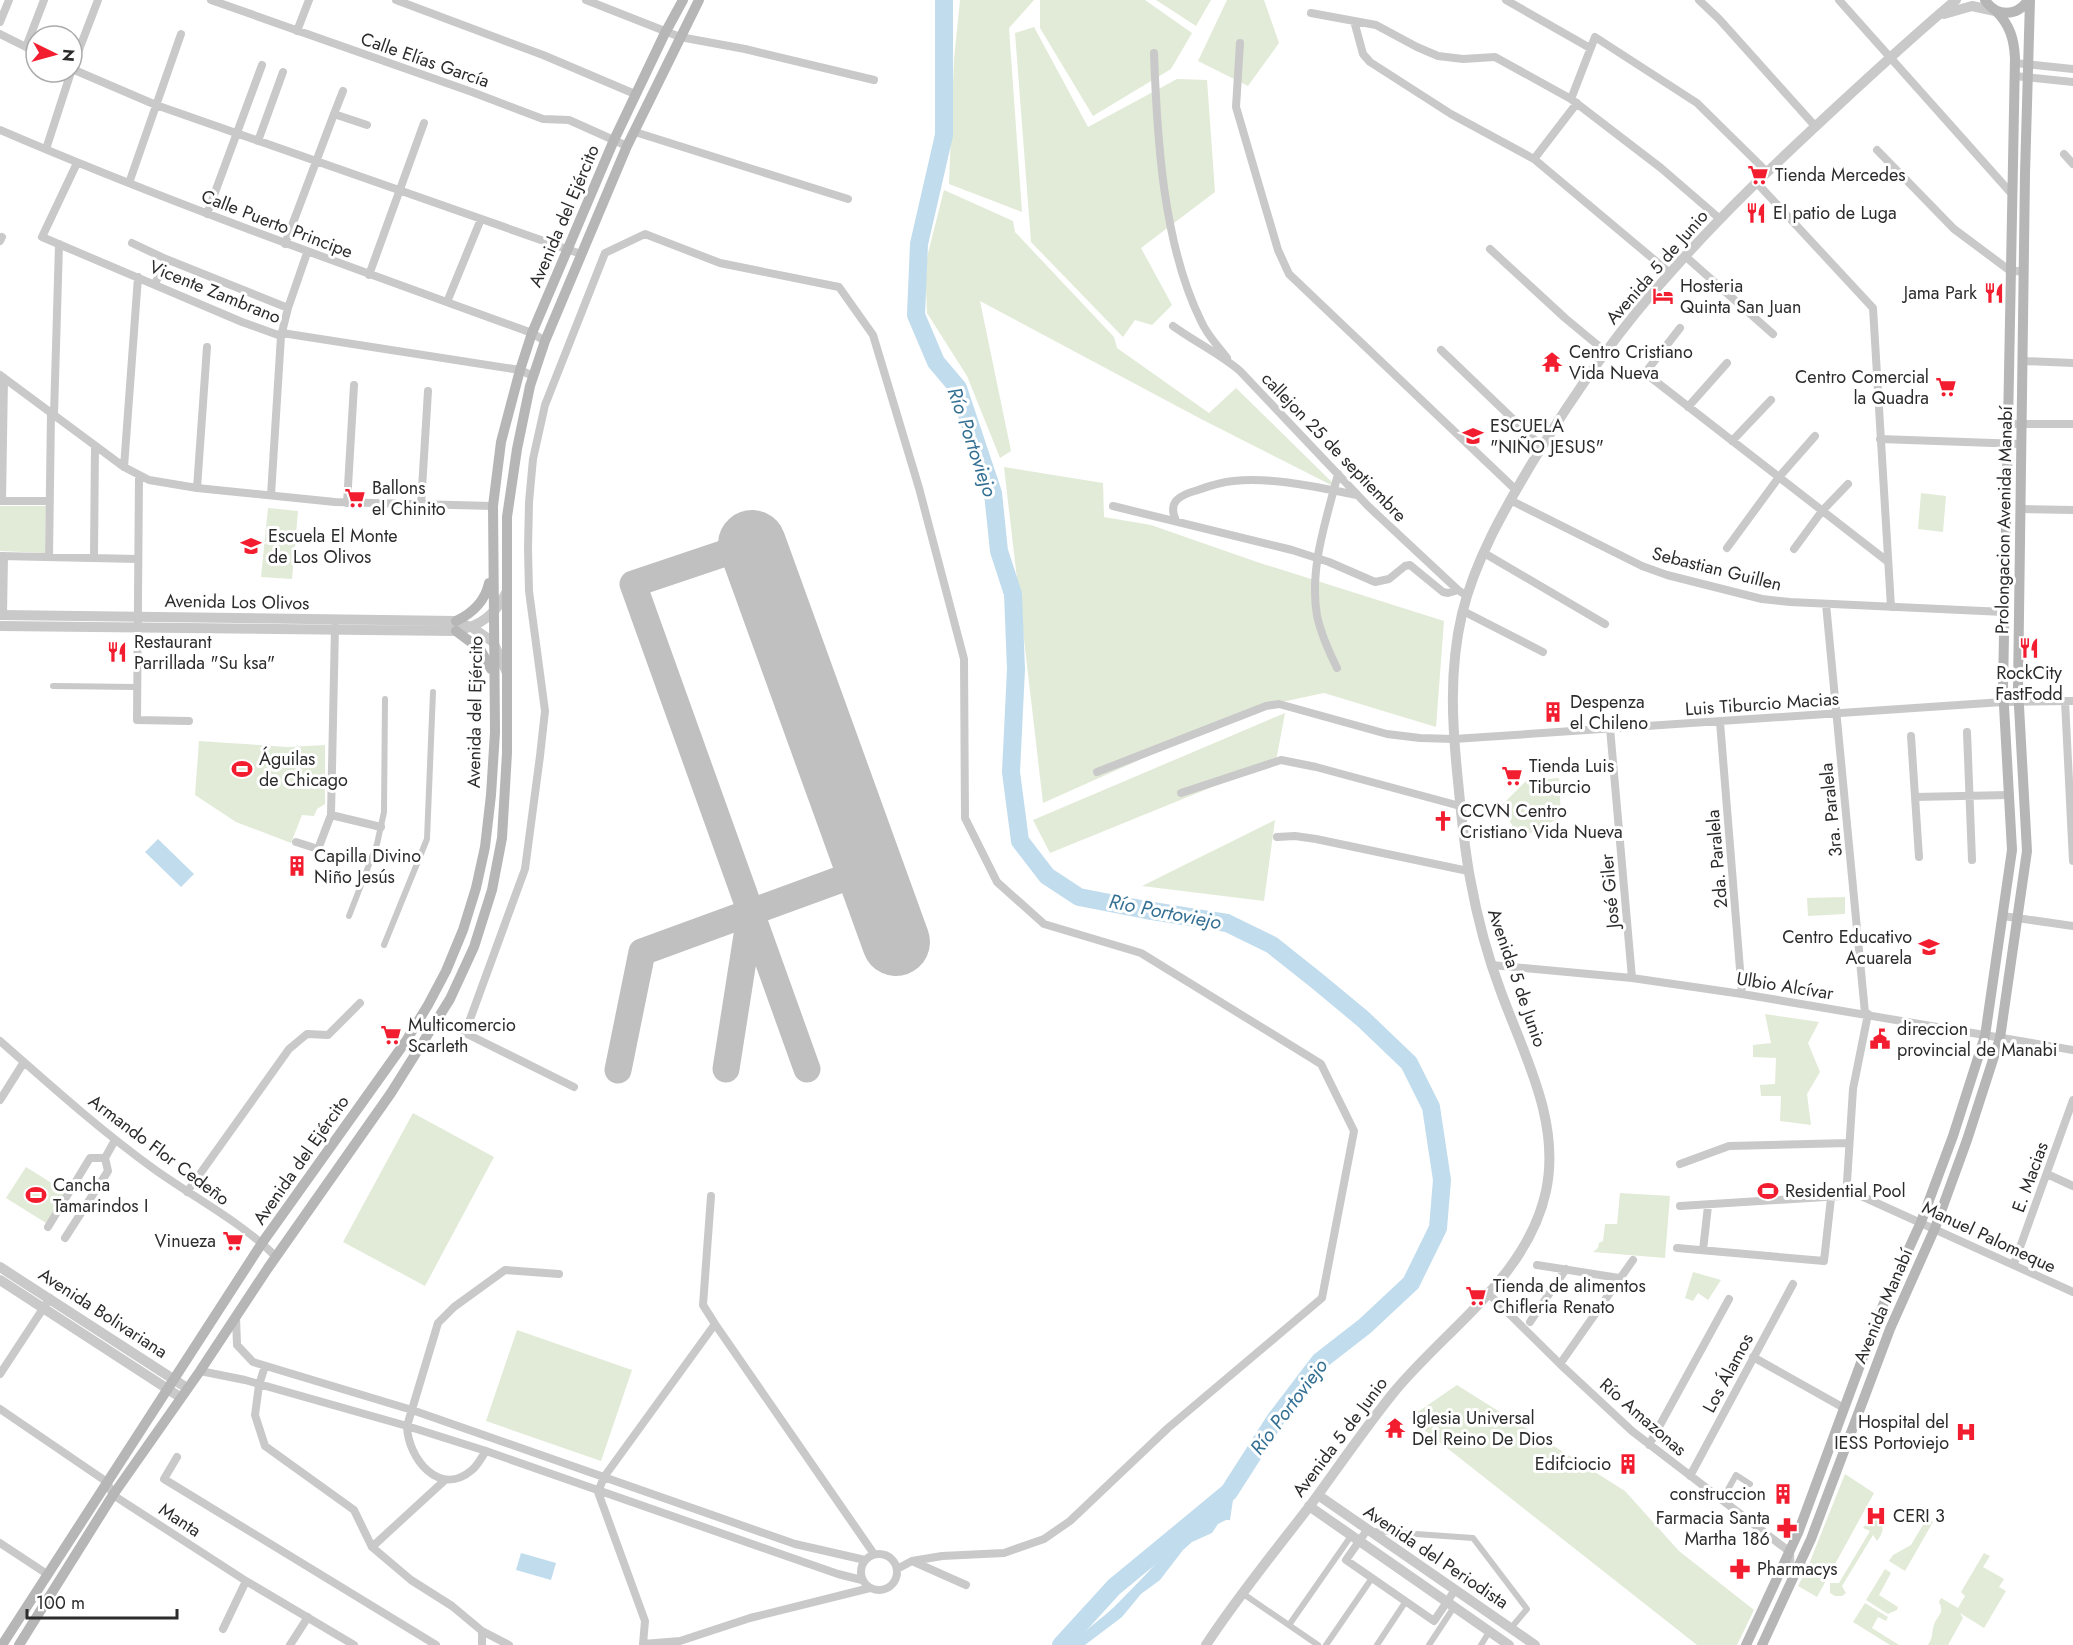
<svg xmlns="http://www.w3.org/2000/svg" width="2073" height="1645" viewBox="0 0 2073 1645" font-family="Jost,sans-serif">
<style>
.green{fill:#e2ebd7}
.water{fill:#c1dded}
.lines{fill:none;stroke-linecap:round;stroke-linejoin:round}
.river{stroke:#c1dded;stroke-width:18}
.taxiway{stroke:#c0c0c0;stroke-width:27}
.runway{stroke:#c0c0c0;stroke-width:68}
.pedestrian{stroke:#c9c9c9;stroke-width:6}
.minor{stroke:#c9c9c9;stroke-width:8}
.tertiary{stroke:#c9c9c9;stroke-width:10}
.secondary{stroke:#b6b6b6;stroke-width:10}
.labels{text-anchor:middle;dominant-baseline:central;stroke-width:6;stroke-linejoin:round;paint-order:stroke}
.street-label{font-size:18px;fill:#2c2c2c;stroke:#fff}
.poi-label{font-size:18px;fill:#2c2c2c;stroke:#fff;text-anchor:start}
.water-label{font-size:20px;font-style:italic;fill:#347093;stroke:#fff}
</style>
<rect width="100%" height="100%" fill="#fff"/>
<path class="green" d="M960 0H1034L1009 28 1022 212 949 184 954 59Z
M1040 0H1145L1192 33 1171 69 1093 116 1040 28Z
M1156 0H1211L1196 26Z
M1227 0H1264L1279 43 1248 86 1198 61Z
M1034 27 1088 127 1177 79 1207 80 1215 192 1141 248 1172 305 1152 325 1135 320 1123 337 1031 242 1015 33Z
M944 190 1013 221 1015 232 1114 337 1117 348 1209 413 1236 388 1339 489 1201 419 980 301 1011 451 1000 458 967 376 927 313 925 265Z
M1004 467 1103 483 1104 517 1151 525 1257 562 1444 621 1436 727 1324 693 1258 707 1043 803Z
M1921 493 1946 496 1943 532 1918 529Z
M0 506H46L45 553 0 551Z
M268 508 298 511 292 579 261 577Z
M1285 713 1276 761 1050 853 1033 820Z
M199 741 288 747 325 745V804L317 809 314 816 302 815 291 843 236 822 195 795Z
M1559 778 1561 817 1521 838 1500 807 1526 781Z
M1275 820 1264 901 1142 886Z
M1845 897V914L1808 916 1807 898Z
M1765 1014 1819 1022 1808 1043 1820 1072 1807 1094 1811 1125 1780 1121 1781 1096H1761L1760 1085 1775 1084 1776 1058 1753 1057V1045L1771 1043Z
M413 1113 494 1157 425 1286 343 1242Z
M26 1167 66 1192 46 1223 6 1198Z
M1620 1193 1670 1196 1665 1258 1593 1252 1598 1248 1599 1243 1603 1241 1605 1224H1617Z
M1693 1272 1721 1280 1708 1300 1698 1293 1693 1301 1685 1298Z
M517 1330 632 1370 601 1461 486 1421Z
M1457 1385 1625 1491 1679 1551 1754 1610 1737 1645H1697L1409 1418Z
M1845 1474 1874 1493 1817 1597 1798 1586 1809 1564Z
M1927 1518 1933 1522 1905 1571 1889 1561 1893 1555 1911 1545Z
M1875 1519 1880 1521C1885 1529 1882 1534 1877 1541L1873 1535 1842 1586 1846 1593 1842 1596H1835L1830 1593V1583H1839L1870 1531 1863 1528 1869 1521Z
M1984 1553 1990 1556 1983 1567 2004 1579 1999 1587 2006 1591 1984 1628 1960 1613 1963 1618 1948 1645H1928C1934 1635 1931 1634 1934 1625 1937 1615 1945 1614 1939 1602L1941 1598 1958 1608 1965 1596 1961 1592Z
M1885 1569 1891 1573 1879 1595 1898 1607 1897 1610 1888 1614 1866 1600Z
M1865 1603 1888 1617 1886 1621 1878 1617 1872 1628 1899 1645H1890L1853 1622Z"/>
<path class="water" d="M158 839 194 874 181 887 145 852Z
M1227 1500H1233L1230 1520H1226L1218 1524 1212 1533 1192 1542 1183 1550 1160 1580 1141 1594 1122 1617 1085 1645H1072C1088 1626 1104 1618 1120 1601 1155 1566 1186 1529 1227 1500Z
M521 1553 556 1563 551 1580 516 1570Z"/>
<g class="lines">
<path class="river" d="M944 0V135L919 244 916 315 936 362 958 388 993 493 999 551 1013 594 1016 669 1011 772 1020 841 1047 876 1079 897 1146 910 1227 923 1272 945 1316 980 1363 1019 1409 1063 1431 1107 1442 1180 1438 1228 1411 1283 1365 1326 1320 1361 1275 1420 1229 1492 1114 1587 1061 1645"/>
<path class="taxiway" d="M752 544 633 584 807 1069
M726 1069 750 916
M618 1070 642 952 869 869"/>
<path class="runway" d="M752 544 896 942"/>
<path class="pedestrian" d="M53 686 137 687
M349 916 377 844 384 812 385 699
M384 945 427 839 433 692
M1722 1500 1736 1475 1750 1484
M1373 1531 1473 1538 1527 1609 1511 1628
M1242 1593 1318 1645
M1289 1625 1351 1536
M1326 1645 1372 1578
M1377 1645 1406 1601
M1429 1645 1454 1607
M1481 1645 1489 1632"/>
<path class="minor" d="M211 0 472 92 543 119 569 120 627 146
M396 0 543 55 635 94
M586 0 680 37 745 49 874 80
M1506 0 1590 48
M1699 0 1719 19 1815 126
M1839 0 2011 193
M1311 13 1376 25 1417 47 1438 56 1463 59 1495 57 1571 99 1661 168 1720 219
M1354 21 1363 54 1370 62 1451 114 1534 159 1670 273
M0 22 9 0
M297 31 309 0
M0 34 36 52
M1240 43 1236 107 1278 250 1289 274 1516 490
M26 47 44 0
M1154 53C1157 138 1163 244 1201 321 1207 335 1218 346 1227 358
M2015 63 2073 69
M72 68 98 0
M72 69 156 105 581 254
M2015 76 2073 82
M1571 99 1595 37 1697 103 1767 172
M334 114 343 91
M0 130C174 205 354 268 532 333L545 341
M635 132 848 199
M258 141 283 72
M46 149 71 72
M1877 150 1954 229 2009 270 2024 272
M2064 154 2073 164
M1534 159 1577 103
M77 163 42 237 242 322 281 336 282 333 520 370 533 376
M129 183 181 34
M1757 183 1873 308 1891 607
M207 214 262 65
M0 241 2 237
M132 243 166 259
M285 244 334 114 367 125
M1490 249 1565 318 1606 352
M1685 256 1773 334
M369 275 424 123
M155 284 166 259 288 308
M447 302 481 219
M1173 326C1195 342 1220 354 1240 371L1368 506 1458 590 1467 596
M1680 328 1645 373 1887 561
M1441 350 1542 447
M2023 361 2073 363
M0 375 124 467 149 480 197 488 335 502 493 506
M1688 407 1727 363
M2008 424H2073
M1880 439 2021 444
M1732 441 1771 400
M124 467 138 277
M139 476 137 720 189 721
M197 488 207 347
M271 495 281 336 288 308 307 253
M1510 500 1642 566 1667 575 1762 599 1790 602 2004 612
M0 501H49
M2 501 4 378
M347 503 354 385
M421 505 428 391
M1113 506 1292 550 1329 562 1375 582 1389 579 1405 566 1410 565 1443 592 1448 593 1458 590
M2021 509 2073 510
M1176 521C1167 501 1180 495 1198 490 1209 486 1221 482 1233 481 1275 477 1316 487 1357 495
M1727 548 1779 477 1815 436
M1794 549 1822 511 1848 484
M1484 553 1605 624
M0 556 138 559
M49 557 51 413 54 415 59 244
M94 557 95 446
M1826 604 1865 1013
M1463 611 1543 652
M3 615 4 556
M1337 668C1329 652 1321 634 1317 616 1309 568 1326 521 1338 474
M2065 701 2073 861
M1720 722 1742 994
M1610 728 1632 978
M1967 732 1972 860
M1911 736 1919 857
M1097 772 1266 706 1279 704 1387 734 1420 738 1454 739 2003 702 2073 701
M1181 793 1281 760 1316 767 1460 806
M1915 797 2009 795
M331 815 335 627
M1277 837 1295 836 1316 839 1468 871
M296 842 318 849 331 815 381 827
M2003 916 2073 926
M1491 965 1632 978 1742 994 2073 1050
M1868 1014 1853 1089 1847 1182 1849 1188 1859 1195 2073 1292
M0 1041C50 1085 100 1130 154 1169 193 1197 243 1223 276 1257
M574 1087 465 1033 525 869 540 756 545 711 529 591 528 549 529 502 533 459 545 405 605 253 645 234 720 263 839 287 873 335 919 488 964 659 965 818 997 882 1044 924 1141 953 1321 1064 1354 1131 1322 1298 1168 1428 1070 1521 1044 1539 1004 1553 942 1556 912 1561
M0 1100 24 1062
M1680 1164 1729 1146 1849 1143
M2047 1174 2073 1186
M187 1192 289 1049 307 1034 328 1035 360 1003
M711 1196 703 1305 715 1324
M1680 1206 1857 1195
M48 1227 90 1158H105
M65 1238 108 1171 105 1158 115 1140
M1677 1248 1824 1261 1831 1198
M1703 1250 1708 1206
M2014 1264 2073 1100
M1537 1265 1619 1278
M1488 1293 1560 1364 1632 1431 1790 1552 1791 1578
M236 1317 237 1345 253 1362 412 1410 795 1544 865 1560
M1530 1322 1566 1269
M1753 1357 1844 1408
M1560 1364 1633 1260
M265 1366 259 1385 255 1415 265 1446 354 1510 372 1547 411 1580 452 1606 482 1631V1645
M200 1371 245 1380 407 1426 486 1451 838 1574 862 1580
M0 1374 50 1298
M0 1409 107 1482 113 1495 246 1581 354 1645
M1649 1445 1729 1299
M486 1451C481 1458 478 1465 472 1470 439 1498 408 1458 407 1426L438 1323 454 1307 505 1270 559 1274
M177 1457 164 1479 436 1645
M1690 1476 1793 1284
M1367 1530 1346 1560 1434 1621 1455 1590
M0 1543 47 1574
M372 1547 445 1480
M861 1572a18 18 0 1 1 36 0a18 18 0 1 1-36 0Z
M897 1569 912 1561 966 1585
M870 1588 750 1618 680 1641 643 1644 645 1621 598 1492 604 1477 715 1324 874 1554
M223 1629 246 1581
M482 1631 509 1645
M290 1645 308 1617"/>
<path class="tertiary" d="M1944 14 1972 6 1995 11
M0 615 456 621 473 628 493 642 507 673
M0 626 456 631C480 626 495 615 506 593
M0 1267 187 1388
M0 1280 180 1397
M1318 1495 1535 1645
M1309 1506 1509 1645
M1206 1645C1238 1596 1276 1550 1312 1503 1339 1466 1365 1428 1394 1392 1447 1328 1528 1276 1546 1191 1561 1122 1524 1055 1501 992 1487 955 1477 917 1470 878 1464 846 1461 813 1458 781 1452 724 1449 670 1462 614 1475 560 1504 510 1532 463 1573 395 1618 330 1671 272 1721 215 1776 163 1831 112 1872 74 1913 36 1956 0"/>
<path class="secondary" d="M1985 0C1996 17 2017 17 2028 0
M456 621C473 613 485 601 489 583
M456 631 480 649 491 669
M2 1645 262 1243 406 1041 428 1005 446 971 463 930 476 888 485 847 491 795 495 732 493 506 501 442 520 370 532 333 614 140 665 33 683 0
M19 1645 113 1495 200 1371 268 1268 391 1093 450 999 474 947 492 890 502 838 507 753V517L517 449 530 386 545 341 627 146 699 0
M1746 1645 1798 1533 1879 1314 1921 1222 1953 1136 1985 1036 2012 850 2003 688 2015 58C2014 39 2010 25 1996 11
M1762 1645 1811 1539 1890 1329 1935 1228 1967 1140 2000 1038 2027 851 2018 688 2025 174 2030 0"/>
</g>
<defs>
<g id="supermarket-bare" transform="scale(1.62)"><path d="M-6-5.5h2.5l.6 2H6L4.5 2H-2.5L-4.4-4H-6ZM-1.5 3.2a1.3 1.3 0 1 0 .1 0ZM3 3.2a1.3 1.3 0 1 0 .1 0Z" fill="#f31d30" stroke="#fff" stroke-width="2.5" paint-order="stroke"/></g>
<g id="restaurant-bare" transform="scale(1.62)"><path d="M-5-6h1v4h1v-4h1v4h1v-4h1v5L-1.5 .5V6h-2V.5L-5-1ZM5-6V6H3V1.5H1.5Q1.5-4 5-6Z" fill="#f31d30" stroke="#fff" stroke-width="2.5" paint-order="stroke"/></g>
<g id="hotel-bare" transform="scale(1.62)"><path d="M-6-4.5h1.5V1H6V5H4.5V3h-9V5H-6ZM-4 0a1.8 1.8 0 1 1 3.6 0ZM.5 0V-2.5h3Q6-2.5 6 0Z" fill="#f31d30" stroke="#fff" stroke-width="2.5" paint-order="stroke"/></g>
<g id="temple-bare" transform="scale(1.62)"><path d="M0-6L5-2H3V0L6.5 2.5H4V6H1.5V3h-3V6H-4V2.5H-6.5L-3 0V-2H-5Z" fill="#f31d30" stroke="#fff" stroke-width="2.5" paint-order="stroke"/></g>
<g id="university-bare" transform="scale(1.62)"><path d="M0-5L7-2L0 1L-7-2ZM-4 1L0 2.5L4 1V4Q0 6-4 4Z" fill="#f31d30" stroke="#fff" stroke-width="2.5" paint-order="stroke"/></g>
<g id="school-bare" transform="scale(1.62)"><path d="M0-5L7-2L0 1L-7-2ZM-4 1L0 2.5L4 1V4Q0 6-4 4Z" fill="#f31d30" stroke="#fff" stroke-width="2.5" paint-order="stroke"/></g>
<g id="building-bare" transform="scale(1.62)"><path d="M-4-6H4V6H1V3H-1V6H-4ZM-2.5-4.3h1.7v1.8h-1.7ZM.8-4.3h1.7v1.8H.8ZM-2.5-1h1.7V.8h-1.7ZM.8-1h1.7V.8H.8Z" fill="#f31d30" stroke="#fff" stroke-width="2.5" paint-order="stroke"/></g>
<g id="stadium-bare" transform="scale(1.62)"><path d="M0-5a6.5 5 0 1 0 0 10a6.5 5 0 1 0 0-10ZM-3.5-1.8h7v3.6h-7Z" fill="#f31d30" stroke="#fff" stroke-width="2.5" paint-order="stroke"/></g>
<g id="church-bare" transform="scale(1.62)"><path d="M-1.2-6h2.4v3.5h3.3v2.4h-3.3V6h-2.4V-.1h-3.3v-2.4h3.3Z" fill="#f31d30" stroke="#fff" stroke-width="2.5" paint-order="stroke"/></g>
<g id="civic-bare" transform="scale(1.62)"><path d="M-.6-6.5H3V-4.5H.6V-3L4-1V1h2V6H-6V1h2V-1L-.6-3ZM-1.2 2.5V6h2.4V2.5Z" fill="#f31d30" stroke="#fff" stroke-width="2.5" paint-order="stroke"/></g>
<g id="hospital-bare" transform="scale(1.62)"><path d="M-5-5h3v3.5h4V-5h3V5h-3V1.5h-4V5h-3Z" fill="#f31d30" stroke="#fff" stroke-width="2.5" paint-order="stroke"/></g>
<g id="pharmacy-bare" transform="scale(1.62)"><path d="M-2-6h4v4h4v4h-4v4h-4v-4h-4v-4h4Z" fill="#f31d30" stroke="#fff" stroke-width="2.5" paint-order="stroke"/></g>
</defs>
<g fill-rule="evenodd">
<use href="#supermarket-bare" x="1758" y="175"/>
<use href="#restaurant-bare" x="1756" y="213"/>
<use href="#restaurant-bare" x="1994" y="293"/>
<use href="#hotel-bare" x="1663" y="296"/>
<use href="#temple-bare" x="1552" y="362"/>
<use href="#supermarket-bare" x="1946" y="387"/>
<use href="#university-bare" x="1473" y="436"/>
<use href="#supermarket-bare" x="355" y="498"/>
<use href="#school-bare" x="251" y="546"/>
<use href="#restaurant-bare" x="2029" y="648"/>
<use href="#restaurant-bare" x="117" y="652"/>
<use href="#building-bare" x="1553" y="712"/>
<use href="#stadium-bare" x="242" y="769"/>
<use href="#supermarket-bare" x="1512" y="776"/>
<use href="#church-bare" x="1443" y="821"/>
<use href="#building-bare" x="297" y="866"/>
<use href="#school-bare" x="1929" y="947"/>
<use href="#supermarket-bare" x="391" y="1035"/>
<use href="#civic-bare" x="1880" y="1039"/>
<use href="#stadium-bare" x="1768" y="1191"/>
<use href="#stadium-bare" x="36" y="1195"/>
<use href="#supermarket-bare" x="233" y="1241"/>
<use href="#supermarket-bare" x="1476" y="1296"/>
<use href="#temple-bare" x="1395" y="1428"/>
<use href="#hospital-bare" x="1966" y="1432"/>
<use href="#building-bare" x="1628" y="1464"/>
<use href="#building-bare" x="1783" y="1494"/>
<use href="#hospital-bare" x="1876" y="1516"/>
<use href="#pharmacy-bare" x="1787" y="1528"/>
<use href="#pharmacy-bare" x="1740" y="1569"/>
</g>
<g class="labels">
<g class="street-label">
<text transform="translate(425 60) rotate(19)">Calle Elías García</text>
<text transform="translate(564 216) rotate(-67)">Avenida del Ejército</text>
<text transform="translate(277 224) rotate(21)">Calle Puerto Principe</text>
<text transform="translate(1657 267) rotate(-49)">Avenida 5 de Junio</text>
<text transform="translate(215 292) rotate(22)">Vicente Zambrano</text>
<text transform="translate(1334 447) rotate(46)">callejon 25 de septiembre</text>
<text transform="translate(2004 520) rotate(-89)">Prolongacion Avenida Manabí</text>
<text transform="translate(1717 569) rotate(14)">Sebastian Guillen</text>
<text transform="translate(237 602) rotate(1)">Avenida Los Olivos</text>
<text transform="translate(1762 704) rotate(-4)">Luis Tiburcio Macias</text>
<text transform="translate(475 712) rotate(-89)">Avenida del Ejército</text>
<text transform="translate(1831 810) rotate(-96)">3ra. Paralela</text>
<text transform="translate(1717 859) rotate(-95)">2da. Paralela</text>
<text transform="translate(1610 891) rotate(-95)">José Giler</text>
<text transform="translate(1517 978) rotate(71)">Avenida 5 de Junio</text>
<text transform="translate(1785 986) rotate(9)">Ulbio Alcívar</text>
<text transform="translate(159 1150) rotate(37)">Armando Flor Cedeño</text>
<text transform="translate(301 1160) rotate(-55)">Avenida del Ejército</text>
<text transform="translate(2030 1177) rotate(-70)">E. Macias</text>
<text transform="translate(1989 1237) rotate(25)">Manuel Palomeque</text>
<text transform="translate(1883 1306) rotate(-67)">Avenida Manabí</text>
<text transform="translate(103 1313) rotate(33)">Avenida Bolivariana</text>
<text transform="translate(1728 1373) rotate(-62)">Los Álamos</text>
<text transform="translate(1643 1417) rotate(41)">Río Amazonas</text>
<text transform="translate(1340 1437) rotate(-53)">Avenida 5 de Junio</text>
<text transform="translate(180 1520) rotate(33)">Manta</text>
<text transform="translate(1436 1557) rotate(34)">Avenida del Periodista</text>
</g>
<g class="poi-label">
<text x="1775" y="175">Tienda Mercedes</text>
<text x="1773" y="213">El patio de Luga</text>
<text x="1680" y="286">Hosteria<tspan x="1680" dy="21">Quinta San Juan</tspan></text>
<text x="1977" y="293" text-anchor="end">Jama Park</text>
<text x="1569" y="352">Centro Cristiano<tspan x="1569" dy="21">Vida Nueva</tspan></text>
<text x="1929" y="377" text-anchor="end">Centro Comercial<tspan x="1929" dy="21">la Quadra</tspan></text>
<text x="1490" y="426">ESCUELA<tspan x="1490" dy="21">"NIÑO JESUS"</tspan></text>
<text x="372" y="488">Ballons<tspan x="372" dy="21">el Chinito</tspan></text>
<text x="268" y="536">Escuela El Monte<tspan x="268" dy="21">de Los Olivos</tspan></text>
<text x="134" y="642">Restaurant<tspan x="134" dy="21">Parrillada "Su ksa"</tspan></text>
<text x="2029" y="673" text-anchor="middle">RockCity<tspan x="2029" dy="21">FastFodd</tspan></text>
<text x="1570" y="702">Despenza<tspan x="1570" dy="21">el Chileno</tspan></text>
<text x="259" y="759">Águilas<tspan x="259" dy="21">de Chicago</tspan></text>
<text x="1529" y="766">Tienda Luis<tspan x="1529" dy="21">Tiburcio</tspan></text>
<text x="1460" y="811">CCVN Centro<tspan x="1460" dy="21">Cristiano Vida Nueva</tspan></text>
<text x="314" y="856">Capilla Divino<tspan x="314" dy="21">Niño Jesús</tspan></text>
<text x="1912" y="937" text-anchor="end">Centro Educativo<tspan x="1912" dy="21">Acuarela</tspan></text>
<text x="408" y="1025">Multicomercio<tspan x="408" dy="21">Scarleth</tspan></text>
<text x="1897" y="1029">direccion<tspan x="1897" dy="21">provincial de Manabi</tspan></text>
<text x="53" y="1185">Cancha<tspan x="53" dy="21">Tamarindos I</tspan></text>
<text x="1785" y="1191">Residential Pool</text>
<text x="216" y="1241" text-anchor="end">Vinueza</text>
<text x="1493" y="1286">Tienda de alimentos<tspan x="1493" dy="21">Chifleria Renato</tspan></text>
<text x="1412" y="1418">Iglesia Universal<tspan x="1412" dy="21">Del Reino De Dios</tspan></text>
<text x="1949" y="1422" text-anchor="end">Hospital del<tspan x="1949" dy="21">IESS Portoviejo</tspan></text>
<text x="1611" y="1464" text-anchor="end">Edifciocio</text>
<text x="1766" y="1494" text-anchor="end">construccion</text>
<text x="1893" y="1516">CERI 3</text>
<text x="1770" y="1518" text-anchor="end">Farmacia Santa<tspan x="1770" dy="21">Martha 186</tspan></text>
<text x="1757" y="1569">Pharmacys</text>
</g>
<g class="water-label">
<text transform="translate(972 442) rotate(71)">Río Portoviejo</text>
<text transform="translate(1165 912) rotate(11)">Río Portoviejo</text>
<text transform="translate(1289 1407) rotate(-53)">Río Portoviejo</text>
</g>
</g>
<g transform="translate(54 54) rotate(95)"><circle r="28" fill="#ffffff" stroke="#ababab" stroke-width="1.5"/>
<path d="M0-4.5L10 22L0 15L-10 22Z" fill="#f31d30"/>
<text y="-9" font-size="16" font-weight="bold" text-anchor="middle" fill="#2c2c2c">N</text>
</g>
<path d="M27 1609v9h150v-9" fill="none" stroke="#2c2c2c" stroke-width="3"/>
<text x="36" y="1609" font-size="18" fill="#2c2c2c" stroke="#ffffff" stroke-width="4.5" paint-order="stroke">100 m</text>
</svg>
